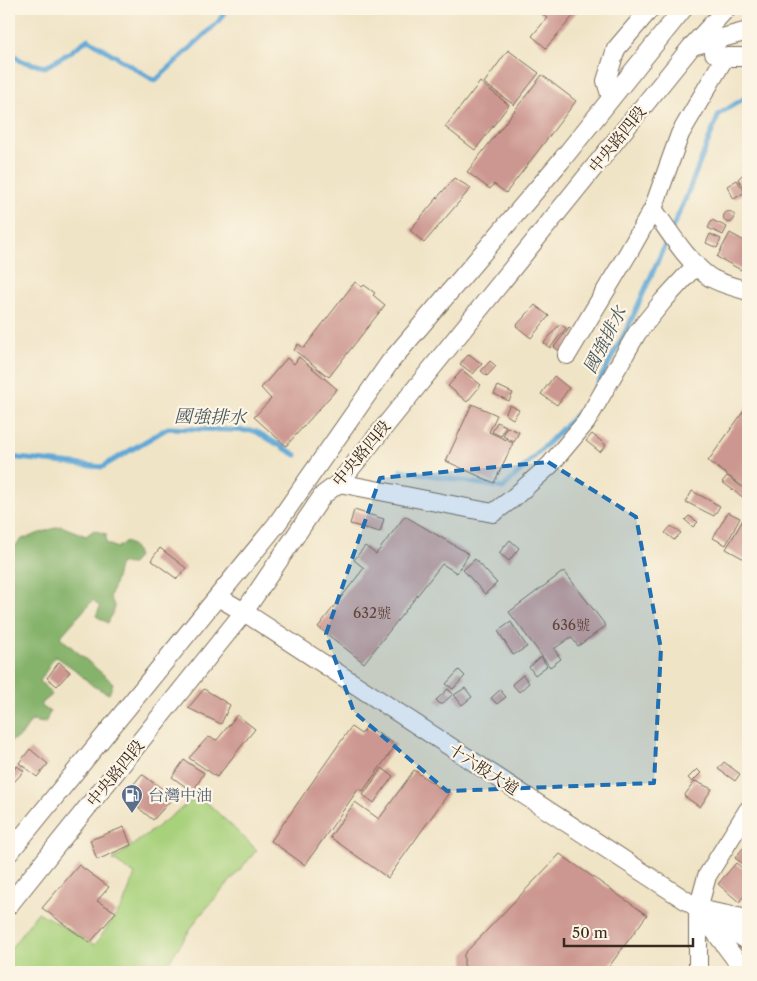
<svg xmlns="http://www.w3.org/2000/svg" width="757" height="981" viewBox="0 0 757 981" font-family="'Libre Caslon Text','Noto Serif TC',serif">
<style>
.green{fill:#a8d17c;stroke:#727e4d}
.forest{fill:#86b36c;stroke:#606e45}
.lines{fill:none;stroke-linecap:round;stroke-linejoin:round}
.stream{stroke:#5ea7d5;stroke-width:5}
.building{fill:#cc9790}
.minor-casing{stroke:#7a6b59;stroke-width:20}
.minor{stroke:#fff;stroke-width:18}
.marked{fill:#1f6fb2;fill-opacity:0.2;stroke:#1f6fb2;stroke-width:4;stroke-dasharray:10 6;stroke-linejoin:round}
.labels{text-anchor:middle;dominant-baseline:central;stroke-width:4.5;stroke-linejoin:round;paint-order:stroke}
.number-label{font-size:14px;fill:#5f453a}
.street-label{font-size:16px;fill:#3b2a1e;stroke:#fcf5e5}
.service-label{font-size:16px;fill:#4e5e75;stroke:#fcf5e5;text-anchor:start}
.water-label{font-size:18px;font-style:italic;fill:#47565e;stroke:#fcf5e5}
</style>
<rect width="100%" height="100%" fill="#fcf5e5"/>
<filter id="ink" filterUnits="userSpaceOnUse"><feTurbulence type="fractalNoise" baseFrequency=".02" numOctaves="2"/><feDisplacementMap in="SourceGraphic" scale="10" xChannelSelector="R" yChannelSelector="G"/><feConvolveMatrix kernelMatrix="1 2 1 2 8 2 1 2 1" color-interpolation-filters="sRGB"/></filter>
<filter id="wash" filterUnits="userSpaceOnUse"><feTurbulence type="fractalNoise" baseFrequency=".0096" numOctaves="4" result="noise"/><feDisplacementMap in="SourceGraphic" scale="20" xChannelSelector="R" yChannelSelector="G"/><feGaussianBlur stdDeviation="1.12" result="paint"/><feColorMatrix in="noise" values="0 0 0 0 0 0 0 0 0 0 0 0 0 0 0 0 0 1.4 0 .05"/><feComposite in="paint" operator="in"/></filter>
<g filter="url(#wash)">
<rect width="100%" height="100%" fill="#f0e4c6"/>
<path class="green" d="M199 795 257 850 198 918 162 972H9V951L38 912 95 945 123 905 135 874 113 860Z"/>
<path class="forest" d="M61 526 86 536 94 530 106 534V543L117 548 126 541 135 548 138 557 132 564 120 563 115 582 110 597 115 607 108 623 96 616 100 607 93 600 60 637 113 683 109 694 93 686 74 669 55 656 40 681 52 695 40 705 50 712 45 723 31 721 21 736 9 742V552L22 539Z"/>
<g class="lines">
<path class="stream" d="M9 51 21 61 45 67 69 53 88 39 155 81 219 21 226 9
M671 231 685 200 719 114 748 96
M592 395 630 323 668 238
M9 457 102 467 168 428 255 431 296 455
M401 470 503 488 587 404"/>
</g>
<g id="blocks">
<path class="building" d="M536 9H579L546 48 532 36 547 18Z
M508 50 539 73 514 105 484 83Z
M542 75 576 101 506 193 494 184 490 189 467 172Z
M480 82 509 105 475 150 445 127Z
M743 174 748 180V184L744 187 738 179Z
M454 178 471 188 424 243 410 230Z
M737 180 745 192 734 199 727 186Z
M723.5 217a5.5 5.5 0 1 1 11 0a5.5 5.5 0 1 1-11 0Z
M712 220 727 227 723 235 708 228Z
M730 233 748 243V257L741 270 717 257Z
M710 234 721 239 717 248 706 243Z
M355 282 362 287 364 285 375 293 373 295 385 305 329 377 294 350 298 344 304 348Z
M535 305 549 316 531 338 516 326Z
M560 324 566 328 550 348 544 343Z
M569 327 576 332 561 352 554 347Z
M469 354 482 364 473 374 460 364Z
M299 357 337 389 286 446 254 417 271 399 261 388 287 358 294 364Z
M490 361 496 366 487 376 481 371Z
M462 370 481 385 467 402 448 386Z
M554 376 569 388 557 405 541 394Z
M498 386 513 393 509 401 494 394Z
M472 404 497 415 489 432 513 443 494 483 446 461Z
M510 405 519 410 513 419 505 414Z
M748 405V490L708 461Z
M497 422 506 426 501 436 492 432Z
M507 427 519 432 514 442 503 436Z
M592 434 606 445 600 452 586 441Z
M727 476 748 492V501L722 482Z
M692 491 720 506 714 516 686 502Z
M354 510 384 519 380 532 350 524Z
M728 512 740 518 726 545 713 538Z
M405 516 469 554 457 573 442 564 364 663 318 627 364 568 354 560 365 546 376 554Z
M689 516 698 522 693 527 685 520Z
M743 520 748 523V561L726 549Z
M671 526 681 533 674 540 665 533Z
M510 540 519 548 509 561 499 553Z
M160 548 186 568 177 579 151 560Z
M475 559 497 583 485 594 463 570Z
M564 571 606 626 578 646 571 637 554 649 561 659 550 667 509 612Z
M511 622 527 647 513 655 498 631Z
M541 657 547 666 535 675 529 667Z
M59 662 70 672 57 686 47 678Z
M459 670 465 676 453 689 446 684Z
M523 675 529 683 519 692 512 684Z
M465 688 472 697 462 705 454 695Z
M204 689 230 705 221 724 188 708Z
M448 689 453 694 441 705 436 700Z
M500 690 506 697 497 704 491 698Z
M237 715 255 729 217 777 189 758 208 737 217 740Z
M367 726 396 745 363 791 359 788 305 865 271 841 351 727 361 734Z
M30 749 48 764 37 777 19 763Z
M184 760 204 773 193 792 172 777Z
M724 762 740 774 735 781 718 769Z
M17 766 24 771 14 782 9 778V776Z
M382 768 393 776 374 803 363 795Z
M697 769 701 773 692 782 688 778Z
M414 770 448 794 388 878 330 837 355 802 379 819Z
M142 774 173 798 153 820 124 796Z
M695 781 712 789 700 807 684 796Z
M124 827 131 845 97 860 90 840Z
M748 842V868L735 858Z
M560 854 647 915 605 972H470L464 965V954Z
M736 863 748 873V891L739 902 718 884Z
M79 865 109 887 97 901 116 912 90 943 42 908Z"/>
</g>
</g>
<g filter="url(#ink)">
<use href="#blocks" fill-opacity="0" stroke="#7a6b59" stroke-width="1"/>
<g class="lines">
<g class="minor-casing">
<path id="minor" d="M692 46 748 31
M714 53 725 57H748
M611 98 606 81 616 49 650 9
M653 209C669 231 686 260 708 276 716 282 737 288 748 291
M567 355 630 250 653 209 680 134 725 57
M339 483 493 513 512 499 550 465 586 422 637 333 663 301 696 265
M218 597 244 612 748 941
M9 853 276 525 390 362 560 162 683 9
M9 905 244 612 323 495 339 483 692 46 726 9
M708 911 748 919
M704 917 742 968 748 972
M698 972V909L707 876 748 810"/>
</g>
<use href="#minor" class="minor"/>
</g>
</g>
<path class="marked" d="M548 462 636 517 661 649 654 783 447 791 354 712 326 634 380 478Z"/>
<defs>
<g id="fuel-pin" transform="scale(1.125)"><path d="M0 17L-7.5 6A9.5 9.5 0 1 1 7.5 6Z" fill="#5c6f8a" stroke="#fcf5e5"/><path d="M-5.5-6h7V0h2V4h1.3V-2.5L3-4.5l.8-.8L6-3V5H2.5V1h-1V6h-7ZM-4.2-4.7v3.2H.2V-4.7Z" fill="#fff"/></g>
</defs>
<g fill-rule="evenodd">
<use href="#fuel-pin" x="132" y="795"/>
</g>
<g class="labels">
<g class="number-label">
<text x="372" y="613">632號</text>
<text x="571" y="625">636號</text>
</g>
<g class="street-label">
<text transform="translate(617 139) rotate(-51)">中央路四段</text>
<text transform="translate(361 453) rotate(-50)">中央路四段</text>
<text transform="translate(484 769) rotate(33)">十六股大道</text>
<text transform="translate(115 773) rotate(-51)">中央路四段</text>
</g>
<g class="service-label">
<text x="148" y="795">台灣中油</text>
</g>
<g class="water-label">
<text transform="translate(605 340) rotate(-63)">國強排水</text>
<text transform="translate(210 417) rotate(1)">國強排水</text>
</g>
</g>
<rect width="757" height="981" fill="none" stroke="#fcf5e5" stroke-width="30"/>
<path d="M564 938v8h129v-8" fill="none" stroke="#3b2a1e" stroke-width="2.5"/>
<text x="572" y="938" font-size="15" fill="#3b2a1e" stroke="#fcf5e5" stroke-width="4" paint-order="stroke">50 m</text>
</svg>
